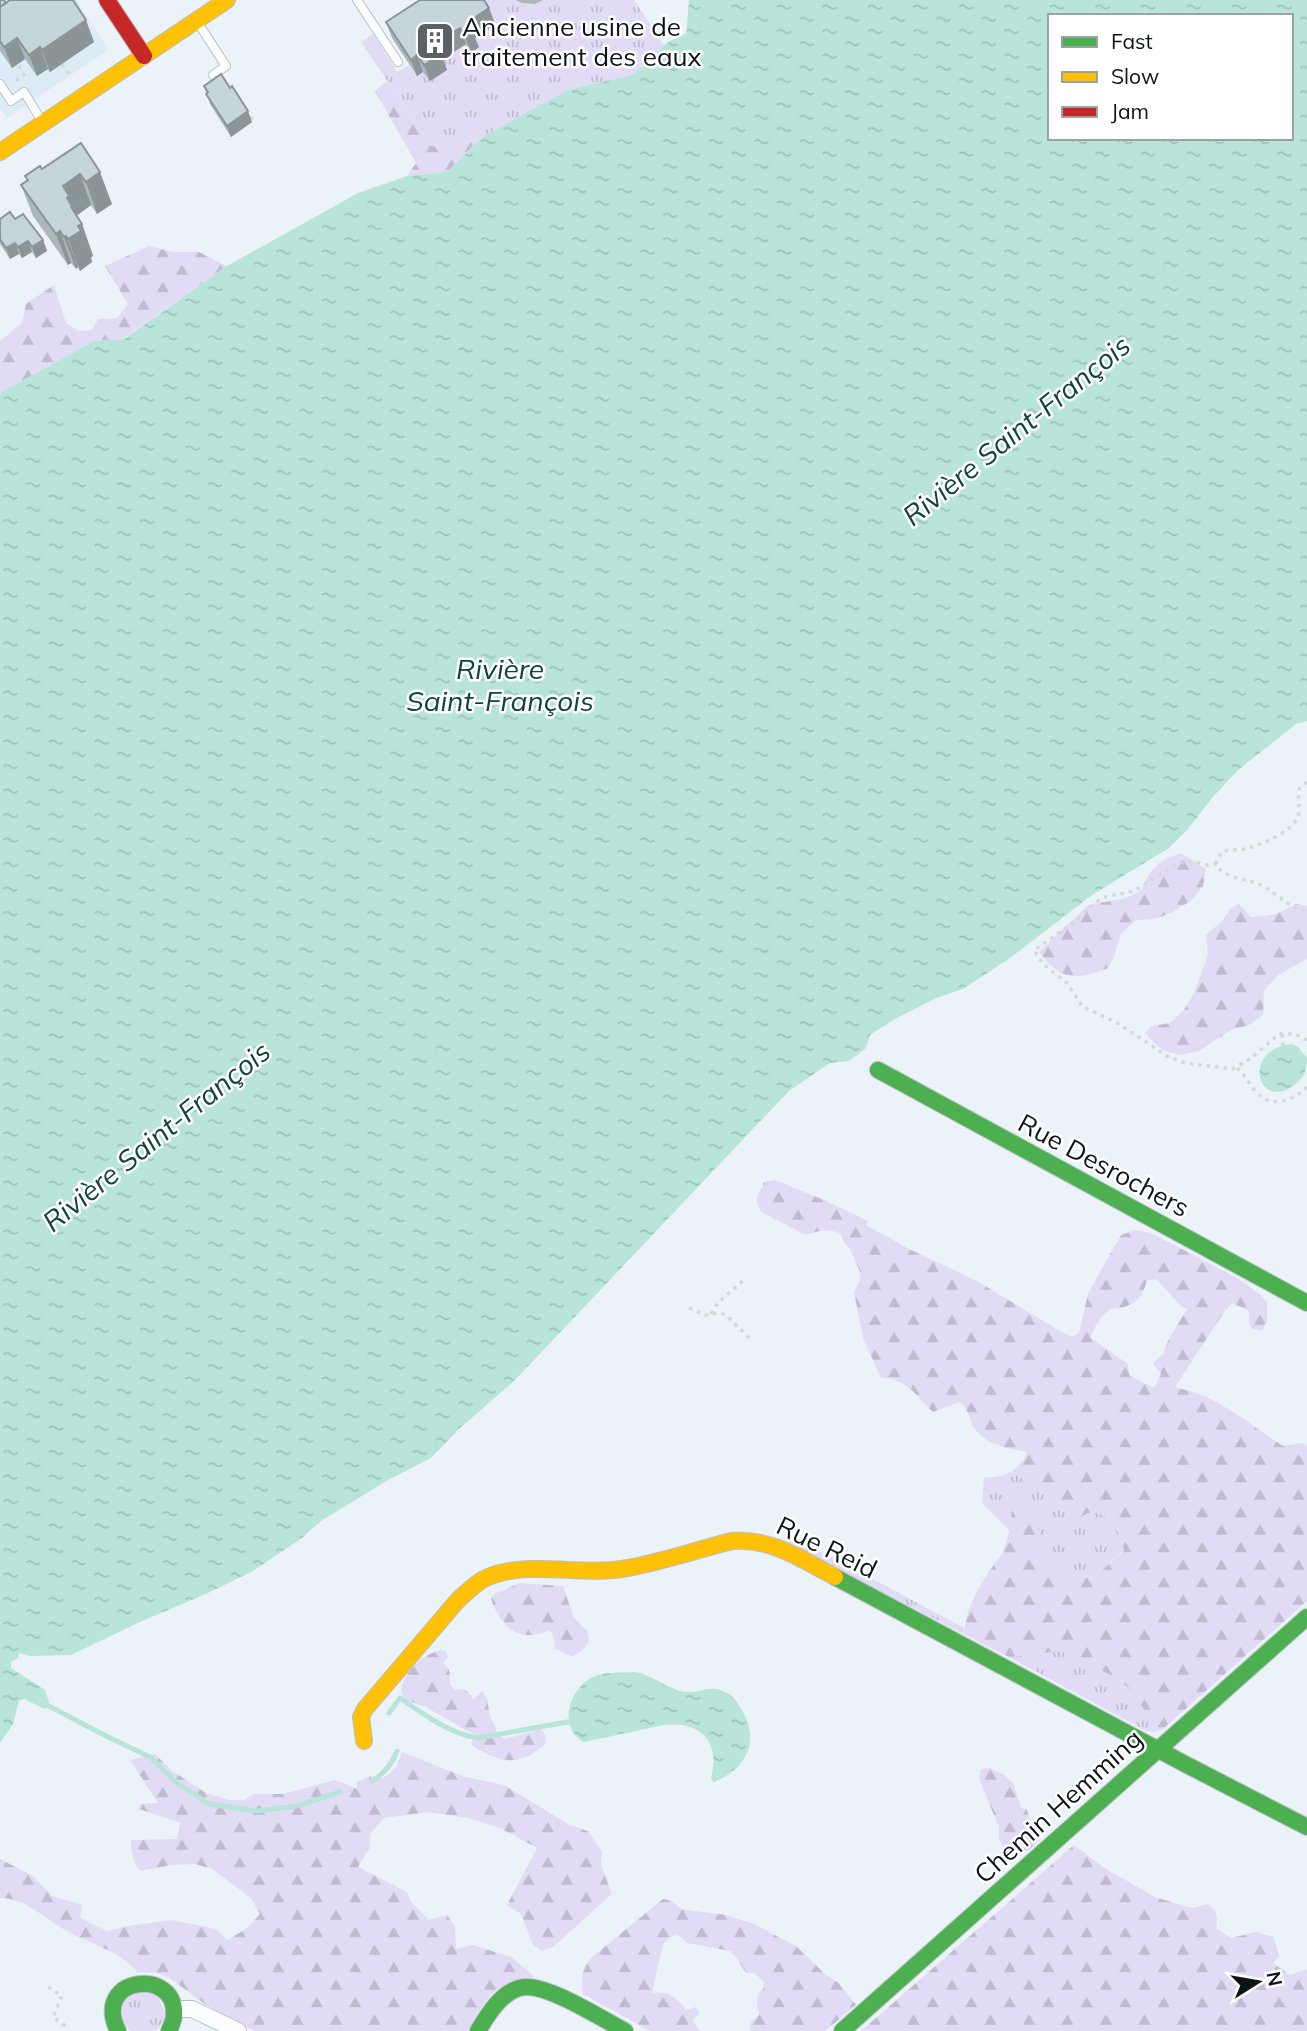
<svg xmlns="http://www.w3.org/2000/svg" width="1307" height="2031" viewBox="0 0 1307 2031" font-family="Mulish,sans-serif">
<style>
.built{fill:#dcebf6}
.grass{fill:url(#grass-tufts)}
.forest{fill:url(#forest-firs);fill-rule:evenodd}
.water{fill:url(#water-ripples);fill-rule:evenodd}
.lines{fill:none;stroke-linecap:round;stroke-linejoin:round}
.stream{stroke:#b8e4d9;stroke-width:5}
.lane-casing{stroke:#b8bfc4;stroke-width:10}
.street-casing{stroke:#b8bfc4;stroke-width:18}
.fast-casing{stroke:#b8bfc4;stroke-width:18}
.slow-casing{stroke:#b8bfc4;stroke-width:18}
.jam-casing{stroke:#b8bfc4;stroke-width:18}
.path{stroke:#d5d8d9;stroke-width:3.5;stroke-dasharray:3.5 5;stroke-linecap:butt}
.lane{stroke:#fcfdfe;stroke-width:8}
.street{stroke:#fcfdfe;stroke-width:16}
.fast{stroke:#4caf50;stroke-width:16}
.slow{stroke:#ffc107;stroke-width:16}
.jam{stroke:#c62828;stroke-width:16}
.wall{fill:#aab7bb}
.shaded-wall{fill:#8b9598}
.building{fill:#c6d5d9;stroke:#8b9598;stroke-width:2}
.labels{text-anchor:middle;dominant-baseline:central;stroke-width:5;stroke-linejoin:round;paint-order:stroke}
.poi-label{font-size:26px;fill:#0d1419;stroke:#fff;text-anchor:start}
.street-label{font-size:26px;fill:#0d1419;stroke:#fff}
.water-label{font-size:28px;font-style:italic;fill:#104438;stroke:#fff}
</style>
<defs>
<pattern id="grass-tufts" width="24" height="20" patternUnits="userSpaceOnUse" patternTransform="scale(1.75)"><rect width="24" height="20" fill="#e2dbf5"/><path d="M3 7l-1-3M5 7V3M7 7l1-3M15 17l-1-3M17 17v-4M19 17l1-3" fill="none" stroke="#c1bbd1"/></pattern>
<pattern id="forest-firs" width="22" height="20" patternUnits="userSpaceOnUse" patternTransform="scale(1.75)"><rect width="22" height="20" fill="#e2dbf5"/><path d="M5 1l3.5 6h-7zM16 11l3.5 6h-7z" fill="#c1bbd1"/></pattern>
<pattern id="water-ripples" width="26" height="14" patternUnits="userSpaceOnUse" patternTransform="scale(1.75)"><rect width="26" height="14" fill="#b8e4d9"/><path d="M2 4q2-2 4 0t4 0M15 11q2-2 4 0t4 0" fill="none" stroke="#9dc3ba"/></pattern>
</defs>
<rect width="100%" height="100%" fill="#ecf3f8"/>
<path class="built" d="M36 0H76L107 47V51L7 118 0 108V24Z"/>
<path class="grass" d="M479 0H516L529 4 545 0H634L664 45 647 63 632 75 568 90 480 139 452 147 431 146 361 42 373 34 397 72 409 65 417 76 466 44 471 52 479 47 473 39Z
M1013 1471 1069 1515 1079 1518C1082 1516 1085 1514 1089 1513 1108 1508 1122 1535 1124 1550L1094 1577 1082 1578 1051 1569 1045 1564 1042 1554 1043 1545 1012 1508 1010 1531 982 1503 984 1478 1001 1476Z
M790 1538 845 1564 964 1628 965 1635 787 1542Z
M1061 1651C1083 1660 1110 1670 1128 1688 1139 1699 1148 1714 1157 1727L1163 1729 1155 1732 1146 1731 1009 1657Z
M135 1992 156 1994 166 2014 160 2027 156 2031H131C120 2022 122 2014 123 2002Z"/>
<path class="forest" d="M387 81 431 146 452 147 480 139 447 172 407 176 416 163 375 91Z
M149 246 173 252H199L227 266 123 339 94 341 0 393V341L22 323 26 304 54 285 66 323 78 331 92 330 98 319 117 318 128 304 105 266Z
M1181 853 1206 869 1203 886 1192 900 1171 913 1155 919 1136 920 1121 934 1114 957 1108 968C1076 981 1061 981 1039 952L1088 905 1126 898 1141 891C1150 868 1158 861 1181 853Z
M1239 904 1251 917C1271 916 1279 914 1296 904L1307 906V959L1278 975 1264 991 1263 1015 1249 1025 1231 1030 1199 1051 1181 1055 1164 1051 1150 1039 1146 1032 1152 1026 1170 1023 1184 1010 1194 993 1208 955 1206 935 1222 921 1231 908Z
M775 1180 824 1200 868 1221 866 1225 909 1249 977 1281 1060 1331 1072 1337 1079 1333 1088 1294 1096 1279 1121 1235 1135 1230 1151 1233 1176 1246 1239 1279 1261 1295 1267 1303V1321L1262 1331 1252 1329 1249 1323V1311L1232 1303 1224 1312 1175 1387C1184 1390 1194 1391 1202 1395 1232 1408 1256 1429 1283 1446L1303 1443 1307 1446V1601L1163 1729 1157 1727 1130 1690 1121 1681 1083 1660 1061 1651 1009 1657 965 1635C963 1614 979 1586 991 1569 995 1563 1000 1557 1003 1551 1009 1537 1011 1523 1012 1508L1034 1513 1043 1545 1042 1554 1045 1564 1051 1569 1082 1578 1094 1577 1124 1551C1122 1535 1108 1508 1089 1513 1085 1514 1082 1516 1079 1518L1069 1515 1013 1471 1023 1461 1027 1452C1008 1449 983 1444 973 1426 968 1416 968 1408 960 1402L933 1412C917 1396 906 1378 881 1378L863 1338 854 1292 860 1280V1272L850 1249 844 1243 841 1234C828 1228 819 1231 806 1235L761 1212 756 1200 764 1182ZM1156 1279 1181 1306 1187 1309 1166 1344 1164 1353 1153 1363 1161 1374 1154 1388 1129 1375 1128 1364 1091 1338C1093 1329 1101 1315 1110 1310 1115 1307 1116 1309 1121 1308 1137 1304 1143 1295 1147 1281Z
M520 1583 563 1586 574 1618 588 1632 589 1640 585 1648 572 1657 554 1648 555 1641 550 1630C544 1632 538 1635 532 1635 510 1637 497 1617 491 1599L494 1594Z
M441 1650 446 1651 448 1657 443 1663C451 1669 450 1675 450 1684L455 1690 464 1689 470 1694 473 1700 482 1691C490 1700 487 1705 490 1716 493 1723 496 1726 497 1734L505 1739 541 1729 545 1735 546 1744C517 1768 501 1763 471 1745L474 1735 426 1707 406 1700 401 1692C403 1672 422 1654 441 1650Z
M402 1752 462 1776 504 1785 570 1825 588 1831 602 1852 601 1865 612 1894 553 1947 542 1951 533 1945 521 1914 507 1905 537 1848 500 1828 468 1818 427 1812 384 1818 371 1833 369 1849 358 1867 407 1892 412 1903 429 1920 447 1915 455 1926 456 1949 473 1945 511 1957 535 1977C493 1983 487 1997 468 2031H254L206 2005 171 1979 157 1973 137 1972C119 1950 91 1945 67 1931 46 1920 25 1897 0 1898V1859L33 1876 52 1896 82 1905 80 1918 107 1931 128 1926 172 1920 216 1929 227 1940 246 1929 260 1914 251 1898 212 1869 195 1864 172 1865 140 1871C133 1862 131 1852 131 1840L177 1839 180 1823 139 1809 140 1804 158 1803 130 1760 155 1754 171 1770 206 1793 230 1800H244L254 1794H283L335 1780 357 1789V1782L370 1776 375 1781C393 1774 396 1769 402 1752Z
M990 1768 1004 1775 1013 1783 1021 1807 1027 1810 1032 1826 1041 1829V1839L1029 1850 1014 1854 1004 1848 999 1839V1827L979 1779 981 1769Z
M1074 1845 1106 1869 1155 1897 1192 1908 1208 1904 1216 1912 1217 1929 1231 1938 1256 1932 1274 1937 1279 1956 1273 1963 1290 1975 1307 1969V2031H861Z
M663 1899 671 1900 681 1909 726 1915 754 1924 796 1946 825 1974 839 1983 856 2005 825 2031H750L751 2022 759 2015C757 2004 754 1996 764 1988L763 1981 755 1973H746L736 1957 730 1951 687 1943 681 1937 675 1935 669 1938 663 1945 652 1993C668 1991 676 1997 686 2010L696 2007 700 2014 692 2020 700 2031H650L583 1994C581 1978 581 1970 592 1957Z"/>
<path class="water" d="M689 0H1307V721L1296 724 1237 771 1212 798 1188 829 1169 848 1092 895 1010 958 963 989 936 998 895 1019 870 1035 866 1048 849 1061 830 1063 789 1091 515 1380 459 1429 431 1458 388 1480 321 1521 302 1538 253 1571 208 1593 140 1622 71 1655 30 1656 19 1653 18 1658 11 1662V1668L45 1690 49 1702 45 1709 24 1699 19 1701 13 1724 0 1743V393L94 341 124 339 227 266 358 193 407 176 447 172 480 139 511 121 568 90 632 75 647 63 664 45 678 36 686 34ZM1050 16H1291V138H1050Z
M1292 1044 1298 1047 1307 1058C1307 1071 1304 1078 1293 1086 1257 1111 1241 1049 1292 1044Z
M635 1672C653 1675 667 1689 685 1692 701 1694 710 1683 727 1693 735 1697 740 1706 744 1714 760 1744 744 1770 714 1782L711 1778C721 1741 700 1721 664 1725L584 1742C558 1728 568 1691 591 1678 603 1671 621 1673 635 1672Z"/>
<g class="lines">
<path class="stream" d="M43 1703 106 1736 150 1757 177 1783 209 1804 257 1811 297 1806 340 1792
M389 1713 400 1698C423 1714 450 1734 478 1738L573 1721
M372 1781C384 1774 392 1764 397 1751"/>
<g class="lane-casing">
<path id="lane" d="M357 0 398 62
M196 20 226 66 213 75
M0 84 11 101 24 92 43 123"/>
</g>
<g class="street-casing">
<path id="street" d="M174 2009H192L238 2031"/>
</g>
<g class="fast-casing">
<path id="fast" d="M878 1070 1307 1303
M835 1577 1185 1764 1307 1827
M118 2031C91 1976 177 1967 174 2015 174 2020 171 2026 169 2031
M478 2031C488 2014 503 1989 525 1987 549 1985 602 2019 625 2031
M842 2031 1307 1617"/>
</g>
<g class="slow-casing">
<path id="slow" d="M0 152 227 0
M364 1741 361 1717 365 1709 458 1600C467 1592 476 1582 488 1577 530 1560 578 1576 622 1569 659 1563 696 1550 732 1541 771 1538 801 1559 835 1577"/>
</g>
<g class="jam-casing">
<path id="jam" d="M107 0 144 56"/>
</g>
<path class="path" d="M62 64 71 77
M16 81 24 75 18 64
M250 119 256 115
M1307 782 1299 789C1297 799 1301 808 1298 817 1293 831 1259 846 1245 849 1238 850 1230 850 1223 851L1216 862C1218 868 1221 871 1227 874 1237 879 1248 880 1259 884 1277 892 1286 907 1307 911
M1217 864 1208 865 1187 861 1176 864 1134 891 1105 897 1096 902 1075 922 1034 950 1043 964 1067 983 1082 1006 1119 1024 1169 1057 1185 1063 1232 1069 1250 1059 1279 1034H1295L1307 1040
M1282 1034 1283 1046
M1237 1068C1245 1075 1249 1083 1255 1091 1270 1109 1293 1101 1307 1087
M689 1308 705 1315 718 1313 726 1315 752 1341
M711 1314C718 1298 734 1292 745 1278
M48 1987 62 1996C58 2003 57 2010 53 2017L67 2027"/>
<use href="#lane" class="lane"/>
<use href="#street" class="street"/>
<use href="#fast" class="fast"/>
<use href="#slow" class="slow"/>
<use href="#jam" class="jam"/>
</g>
<path class="wall" d="M0 0 6 3 94 42 50 72 48 69 37 76 25 59 12 68 0 51Z
M516 0H543L535 4 522 3Z
M489 8 495 24 475 38 479 47 471 53 466 44 443 59 447 70 430 81 423 72 417 76 392 38 386 22Z
M204 86 252 122 231 137 210 104Z
M81 143 112 204 97 214 91 205 76 216 82 224 93 256 91 257 92 262 80 271 78 267 76 269 71 263 68 265 33 216 21 185 27 181 25 176 42 169Z
M0 219H15L43 240 47 251 36 258 32 252 22 258 19 254 10 259 0 244Z"/>
<path class="shaded-wall" d="M489 8 495 24 475 38 479 47 471 53 465 36 468 22Z
M86 20 94 42 50 72 42 50Z
M460 28 466 44 443 59 447 70 430 81 424 65 434 44Z
M17 38 25 59 12 68 4 47Z
M40 47 48 69 37 76 29 55Z
M417 55 423 72 417 76 411 60Z
M248 111 252 122 231 137 227 126Z
M100 172 112 204 97 214 86 182Z
M80 174 91 205 76 216 82 224 93 256 91 257 92 262 80 271 68 239 79 226 72 206 71 207 63 186Z
M60 231 71 263 68 265 56 234Z
M66 236 78 267 76 269 64 237Z
M43 240 47 251 36 258 32 247Z
M28 241 32 252 22 258 18 247Z
M15 243 19 254 10 259 6 248Z"/>
<path class="building" d="M0 0H4L6 3 0 7Z
M10 0H73L86 20 42 50 40 47 29 55 17 38 4 47 0 41V7Z
M420 0H484L489 8 468 22 473 31 465 36 460 28 434 44 441 54 424 65 417 55 411 60 386 22Z
M221 74 230 88 232 86 248 111 227 126 206 94 208 92 204 86Z
M81 143 100 172 86 182 80 174 63 186 69 196 67 198 72 206 71 207 82 224 78 226 81 231 68 239 66 236 64 237 60 231 56 234 21 185 28 180 25 176 40 166 42 169Z
M10 212 15 219 23 214 43 240 32 247 28 241 18 247 15 243 6 248 0 239V219Z"/>
<defs>
<g id="building-square" transform="scale(2.0125)"><rect x="-9" y="-9" width="18" height="18" rx="4" fill="#5b6267" stroke="#fff"/><path d="M-4-6H4V6H1V3H-1V6H-4ZM-2.5-4.3h1.7v1.8h-1.7ZM.8-4.3h1.7v1.8H.8ZM-2.5-1h1.7V.8h-1.7ZM.8-1h1.7V.8H.8Z" fill="#fff"/></g>
</defs>
<g fill-rule="evenodd">
<use href="#building-square" x="435" y="41"/>
</g>
<g class="labels">
<g class="poi-label">
<text x="462" y="26">Ancienne usine de<tspan x="462" dy="30">traitement des eaux</tspan></text>
</g>
<g class="street-label">
<text transform="translate(1104 1165) rotate(28)">Rue Desrochers</text>
<text transform="translate(827 1547) rotate(26)">Rue Reid</text>
<text transform="translate(1058 1806) rotate(-42)">Chemin Hemming</text>
</g>
<g class="water-label">
<text transform="translate(1016 430) rotate(-39)">Rivière Saint-François</text>
<text x="500" y="668">Rivière<tspan x="500" dy="32">Saint-François</tspan></text>
<text transform="translate(156 1136) rotate(-39)">Rivière Saint-François</text>
</g>
</g>
<rect x="1048" y="14" width="245" height="126" fill="#ffffff" stroke="#9ea1a3" stroke-width="2"/>
<rect x="1062" y="37" width="35" height="10" fill="#4caf50" stroke="#9ea1a3" stroke-width="2"/>
<text x="1111" y="49" font-size="21" fill="#0d1419">Fast</text>
<rect x="1062" y="72" width="35" height="10" fill="#ffc107" stroke="#9ea1a3" stroke-width="2"/>
<text x="1111" y="84" font-size="21" fill="#0d1419">Slow</text>
<rect x="1062" y="107" width="35" height="10" fill="#c62828" stroke="#9ea1a3" stroke-width="2"/>
<text x="1111" y="119" font-size="21" fill="#0d1419">Jam</text>
<g transform="translate(1258 1982) rotate(79)" stroke="#ffffff" stroke-width="5" paint-order="stroke">
<path d="M0-5L12 26L0 18L-12 26Z" fill="#0d1419"/>
<text y="-10" font-size="19" font-weight="bold" text-anchor="middle" fill="#0d1419">N</text>
</g>
</svg>
